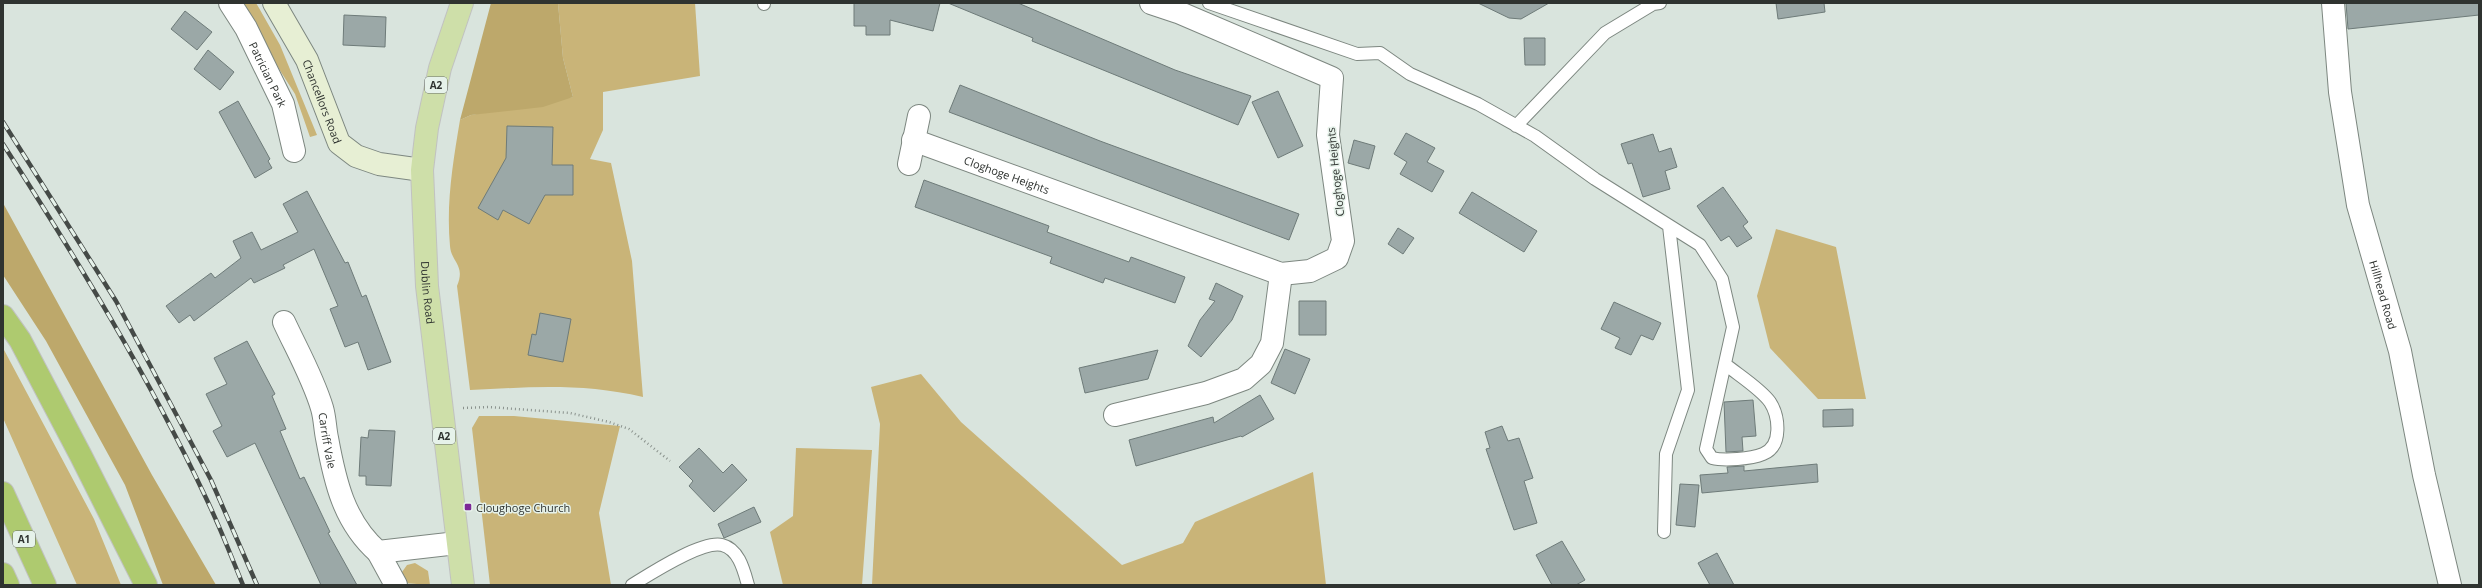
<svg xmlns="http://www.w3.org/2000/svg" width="2482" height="588" viewBox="0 0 2482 588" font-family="'Open Sans',sans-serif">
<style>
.green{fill:#c9b478}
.forest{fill:#bda86b}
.building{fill:#9ba8a7;stroke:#6e7b79}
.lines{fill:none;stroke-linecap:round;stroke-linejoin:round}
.lane-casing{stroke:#7d8780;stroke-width:14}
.street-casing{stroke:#7d8780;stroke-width:24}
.secondary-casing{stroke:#7d8780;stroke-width:24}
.primary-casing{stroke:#c1c2c1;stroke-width:24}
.highway-casing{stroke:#c1c2c1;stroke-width:24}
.path{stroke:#8a928d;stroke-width:2.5;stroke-dasharray:1 3;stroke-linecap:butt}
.lane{stroke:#fff;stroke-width:12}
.street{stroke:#fff;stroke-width:22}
.secondary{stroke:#e7efd4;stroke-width:22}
.primary{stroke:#cedfa9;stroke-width:22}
.highway{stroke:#aeca6f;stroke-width:22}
.rail-casing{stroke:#454a47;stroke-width:4.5}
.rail{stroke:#e6f2ea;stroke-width:3;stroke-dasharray:9;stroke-linecap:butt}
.poi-dot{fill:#7d2897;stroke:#e6f2ea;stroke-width:1.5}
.labels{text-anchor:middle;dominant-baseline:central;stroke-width:3;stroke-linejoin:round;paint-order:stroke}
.shield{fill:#e6f2ea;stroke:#666c68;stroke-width:1}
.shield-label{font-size:10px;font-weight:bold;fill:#2f3330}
.street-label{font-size:11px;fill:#2f3330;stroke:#e6f2ea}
.poi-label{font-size:11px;fill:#2f3330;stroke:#e6f2ea;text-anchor:start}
</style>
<rect width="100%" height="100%" fill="#d9e4dd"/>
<path class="green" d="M237 3H256L259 8 280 45 317 135 310 137 295 94Z
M558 3H695L700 76 603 92V130L590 159 611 163 632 261 643 397C583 383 531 387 470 390L457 286C466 265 451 262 450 246 446 203 453 162 460 120L471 115 573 97 563 58Z
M1776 229 1836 247 1866 399H1818L1770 348 1757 296Z
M3 348 94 519 121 585H77L3 418Z
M921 374 961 422 1122 565 1183 543 1195 522 1313 472 1326 585H872L880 424 871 387Z
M479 416H514L620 426 599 513 611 585H490L472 428Z
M796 448 872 450 862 585H783L770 532 793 516Z
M415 563 428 571 430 585 404 583 402 572 407 565Z"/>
<path class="forest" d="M491 3H558L563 58 573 97 543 107 471 115 460 120Z
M3 203 152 475 216 585H163L125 485 46 341 3 275Z"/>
<path class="building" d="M854 3H940L933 31 890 20V35H866V26H854Z
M948 3H1018L1175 70 1251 96 1238 125 1032 41 1033 38Z
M1478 3H1549L1521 19 1509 18Z
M1776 3H1824L1825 12 1778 19Z
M2346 3H2479V15L2348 29Z
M185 11 212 32 197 50 171 29Z
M344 15 386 17 385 47 343 45Z
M1524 38H1545V65H1525Z
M208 50 234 72 220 90 194 69Z
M960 85 1100 141 1299 214 1289 240 949 112Z
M1278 91 1303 146 1278 158 1252 102Z
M238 101 270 159 268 161 272 168 255 178 219 112Z
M507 126 553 127 552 165H573V195H545L529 224 503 210 498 220 478 208 506 158Z
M1406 133 1435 148 1427 162 1444 171 1432 192 1400 174 1407 162 1394 154Z
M1653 134 1659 152 1671 148 1677 167 1665 171 1670 189 1643 197 1632 163 1628 164 1621 144Z
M1354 140 1375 146 1369 169 1348 163Z
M924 180 1049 226 1047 232 1129 262 1131 257 1185 277 1175 303 1105 278 1103 283 1050 263 1052 257 915 207Z
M1723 187 1748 222 1743 226 1752 238 1737 247 1729 236 1721 241 1697 206Z
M307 191 345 263 348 262 362 297 366 295 391 362 368 370 358 342 345 347 330 309 338 306 314 249 283 265 285 268 254 283 251 278 194 321 190 315 179 323 166 306 211 273 215 278 241 258 233 241 252 232 261 250 298 232 283 204Z
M1472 192 1537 231 1524 252 1459 213Z
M1398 228 1414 238 1403 254 1388 244Z
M1216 283 1243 296 1232 320 1201 357 1188 346 1200 320 1215 301 1209 299Z
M1299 301H1326V335H1299Z
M1614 302 1661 323 1653 340 1641 335 1631 355 1615 348 1620 338 1601 329Z
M540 313 571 319 563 362 528 355 532 334 536 335Z
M247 341 275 394 272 396 286 429 280 431 300 479 304 477 330 532 328 533 357 585H321L255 443 227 457 213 431 222 426 206 394 227 384 214 358Z
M1285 349 1310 359 1295 394 1271 383Z
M1158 350 1148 379 1085 393 1079 368Z
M1260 395 1274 419 1242 437 1241 436 1136 466 1129 440 1213 417 1214 423Z
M1753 400 1756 436 1742 437 1743 451 1726 452 1724 402Z
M1853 409V426L1823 427V410Z
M1502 426 1508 441 1519 438 1533 478 1524 481 1537 523 1514 530 1486 449 1490 448 1485 432Z
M369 430 395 431 391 486 366 485V476H359L361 437 368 438Z
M699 448 723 473 732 464 747 480 714 512 689 486 693 481 679 467Z
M1817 464 1818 482 1702 493 1700 475 1728 473 1727 467 1744 466V471Z
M1680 484 1699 485 1695 527 1676 525Z
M754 507 761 522 724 538 718 524Z
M1562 541 1585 580 1576 585H1552L1536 555Z
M1717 553 1734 585H1710L1698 563Z"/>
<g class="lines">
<g class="lane-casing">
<path id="lane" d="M764 3V4
M1209 3 1357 54 1380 53 1410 74 1478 104 1535 136 1595 179 1700 245 1722 279 1733 327 1706 449 1712 458C1724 461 1751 459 1763 454 1783 446 1779 416 1770 402 1761 389 1737 374 1725 364
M1516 126 1605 33 1653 4 1660 3
M1664 532 1666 454 1688 390 1669 226
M632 585C650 574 702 540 722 545 739 549 744 571 748 585"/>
</g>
<g class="street-casing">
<g id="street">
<path id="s1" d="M230 3 246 28 283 104 294 151"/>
<path id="s2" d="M2333 3 2340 92 2358 205 2400 351 2424 475 2450 585"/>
<path id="s3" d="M913 140 1281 274 1310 271 1337 258 1343 241 1328 135 1332 78 1178 12 1151 3"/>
<path d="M909 164 919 116"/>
<path id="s4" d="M284 322C297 350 313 378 322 408 325 418 325 429 327 438 335 482 344 522 378 552L457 543"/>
<path d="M1115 415 1206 393 1244 379 1261 364 1272 343 1281 274"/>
<path d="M378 552 396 585"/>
</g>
</g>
<g class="secondary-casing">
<g id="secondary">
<path id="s5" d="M274 3 307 60 339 143 356 156 379 164 422 170"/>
</g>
</g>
<g class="primary-casing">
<g id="primary">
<path id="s6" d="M462 3 440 68 427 128 422 170 427 286 463 585"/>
</g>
</g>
<g class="highway-casing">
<path id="highway" d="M3 316 20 340 81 456 146 585
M3 493 45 585
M3 574 8 585"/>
</g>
<path class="path" d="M463 408 489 407 570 413 609 422 629 429 670 461"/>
<use href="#lane" class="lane"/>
<use href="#street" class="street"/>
<use href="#secondary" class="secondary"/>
<use href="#primary" class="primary"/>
<use href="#highway" class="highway"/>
<g class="rail-casing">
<path id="rail" d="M3 122 116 301 211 480 257 585
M3 144C76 258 148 375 206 498 220 527 231 556 243 585"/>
</g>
<use href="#rail" class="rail"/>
</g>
<rect class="poi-dot" x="464" y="503" width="8" height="8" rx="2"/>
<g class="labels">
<g class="shield">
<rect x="425" y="77" width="22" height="16" rx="3"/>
<rect x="433" y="428" width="22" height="16" rx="3"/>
<rect x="13" y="531" width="22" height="16" rx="3"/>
</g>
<g class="shield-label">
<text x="436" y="85">A2</text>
<text x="444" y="436">A2</text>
<text x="24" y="539">A1</text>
</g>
<g class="street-label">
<text stroke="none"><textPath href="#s1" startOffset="81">Patrician Park</textPath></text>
<text stroke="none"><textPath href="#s5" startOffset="110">Chancellors Road</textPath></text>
<text transform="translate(1335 172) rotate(-96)">Cloghoge Heights</text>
<text stroke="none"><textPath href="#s3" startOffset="100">Cloghoge Heights</textPath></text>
<text stroke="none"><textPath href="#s6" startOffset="295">Dublin Road</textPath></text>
<text stroke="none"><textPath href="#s2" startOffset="297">Hillhead Road</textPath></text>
<text stroke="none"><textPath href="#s4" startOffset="127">Carriff Vale</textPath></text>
</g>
<g class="poi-label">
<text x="476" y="507">Cloughoge Church</text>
</g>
</g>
<rect width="2482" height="588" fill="none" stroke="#2f3330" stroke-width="8"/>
</svg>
